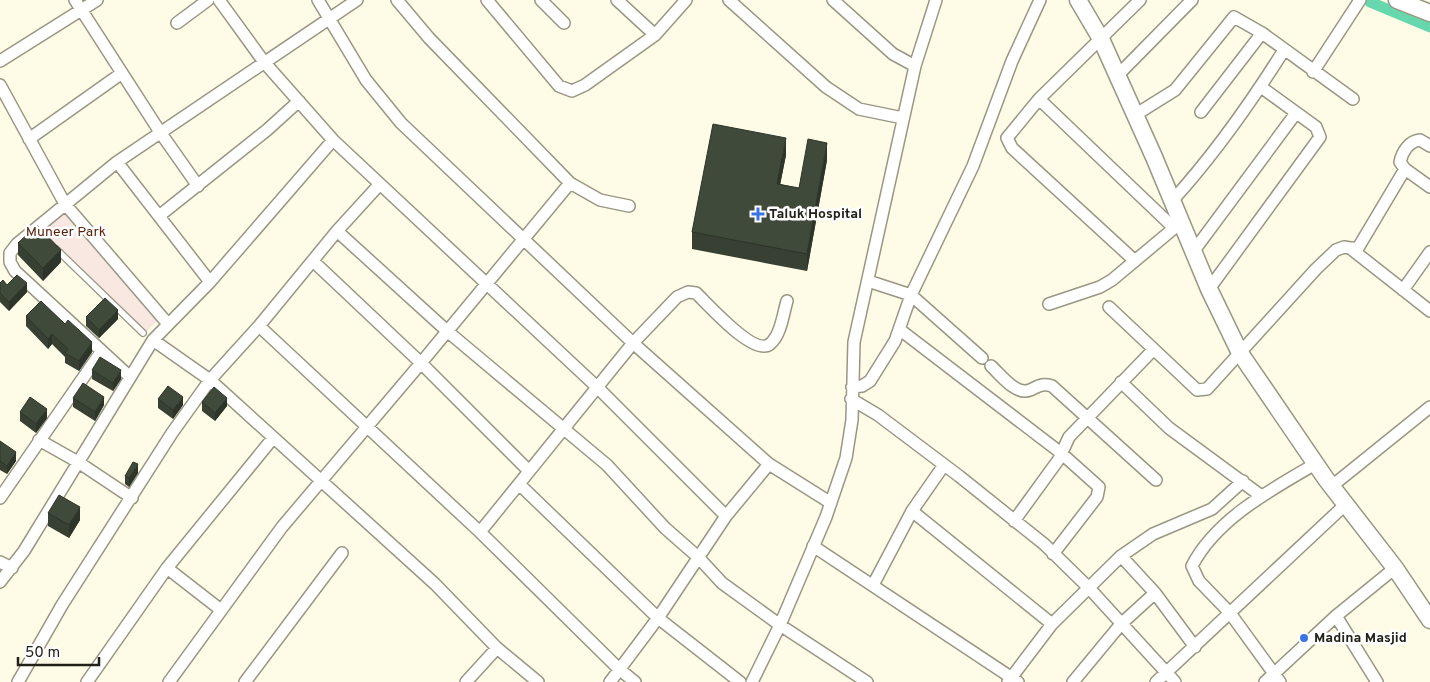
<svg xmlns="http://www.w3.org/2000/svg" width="1430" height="682" viewBox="0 0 1430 682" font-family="Overpass,sans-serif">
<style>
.green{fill:#f9e7e2}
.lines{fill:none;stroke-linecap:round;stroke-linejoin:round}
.canal{stroke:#67d8ae;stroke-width:11}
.lane-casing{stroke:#999783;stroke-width:8}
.street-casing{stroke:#999783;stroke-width:14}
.secondary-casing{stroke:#999783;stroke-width:19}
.lane{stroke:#fff;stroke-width:5.5}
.street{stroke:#fff;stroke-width:11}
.secondary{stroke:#fff;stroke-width:16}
.wall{fill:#374033}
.shaded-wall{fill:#2d3429}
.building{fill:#404a3b;stroke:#2d3429}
.poi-dot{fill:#3b75e4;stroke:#fff;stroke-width:2}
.labels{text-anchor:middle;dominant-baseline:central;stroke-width:5;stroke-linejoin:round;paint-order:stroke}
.poi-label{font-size:14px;font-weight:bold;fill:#212119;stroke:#fff;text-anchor:start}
.park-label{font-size:14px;fill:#581f09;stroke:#fff}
</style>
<rect width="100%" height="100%" fill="#fefce6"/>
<path class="green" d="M67 208 160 318 146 332 40 230Z"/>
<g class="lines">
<path class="canal" d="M1370 2 1430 27"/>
<g class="lane-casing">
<path id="lane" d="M56 249 143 333"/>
</g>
<g class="street-casing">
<path id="street" d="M75 0 160 132 198 186
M219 0 264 62 333 140 598 388 726 516 769 464
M318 0 366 80 401 123 633 343 769 464 831 503
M397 0 429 38 570 183 600 200 629 206
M487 0 559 86 572 91 585 85 655 35 686 0
M541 0 564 23
M617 0 655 35
M729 0 826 87 859 109 903 118
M833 0 893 54 915 66
M177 23 208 0
M0 61 97 0
M1313 72 1360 0
M1117 76 1192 0
M0 85 65 204 168 324
M1039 99 1174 228
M1201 112 1262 33
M1135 115 1175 90 1234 17 1262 33 1353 99
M29 139 122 73
M1430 146 1420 140C1409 141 1402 152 1400 162L1405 169 1430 187
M117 162 210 282
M1172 201C1214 155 1250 104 1284 50
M159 216 267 130 299 101
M337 231 447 331 607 465 665 528 698 557 722 583 780 625 867 682
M1350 248H1358L1405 169
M1193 252 1296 113
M1135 261 1012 148 1007 138 1039 99 1140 0
M314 262 421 363 528 470
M868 281 911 295 982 358
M1209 289 1320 137 1316 127 1261 87
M1403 290 1430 252
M1049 304 1100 287 1112 280 1179 224
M1109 307 1197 390 1207 389 1316 269 1336 250 1344 247 1350 248 1430 311
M259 326 480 532 619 669 635 682
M899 329 1061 453 1099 487 1097 497 1053 554
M153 340 210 380 435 584 497 648 538 682
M991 366C1000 374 1016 396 1030 390 1039 386 1042 383 1052 386L1156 480
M130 377 15 271 10 262V253L17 244 117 162 357 0
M1121 382 1169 428 1260 495
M852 387 862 386 870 381 895 341 911 295 973 166 1012 61 1040 0
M851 399 878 415 959 476 1044 544 1089 588 1175 682
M39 440 78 462 132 498
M519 484 658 618 740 682
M1332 486 1430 407
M0 498 101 352
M912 511 1052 624
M1014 521 1059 459 1069 437 1153 350
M480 532 633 343 677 297 688 292 696 293C708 304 754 357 770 344 781 335 783 314 787 301
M813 546 1018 682
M1121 556 1155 593 1195 647
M0 562 12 568
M167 568 221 610
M0 582 24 551 153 340 210 282 333 140
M873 585 912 511 944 465
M1336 616 1377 682
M18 682 62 605 172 433 210 380 259 326 337 231 379 185
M87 682 167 568 273 438
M169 682 282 527 421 363 570 183
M245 682 342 553
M466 682 497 648
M610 682 658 618 726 516
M752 682 780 625 826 517 846 458 852 420 854 342 915 66 936 0
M1008 682 1052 624 1121 556 1153 534 1212 509 1243 481
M1073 682 1121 624 1155 593
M1156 682 1346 504
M1265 682 1336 616 1395 568
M1280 682 1230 613 1199 581 1192 566C1216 519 1272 489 1317 463"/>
</g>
<g class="secondary-casing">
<path id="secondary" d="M1078 0 1101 39 1154 157 1209 289 1240 353 1326 479 1395 568 1430 620
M1397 0 1430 13"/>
</g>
<use href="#lane" class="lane"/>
<use href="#street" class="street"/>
<use href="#secondary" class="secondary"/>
</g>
<path class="wall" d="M786 155 780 184 799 188 827 160 807 271 692 249V232Z
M18 243 61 262 43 281 18 255Z
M0 283 27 292 9 311 0 302Z
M26 316 92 352 79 371 65 363V357L52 344 48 349 26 326Z
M86 317 118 319 99 338 86 326Z
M92 370 121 379 113 391 92 379Z
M73 398 104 405 95 421 73 407Z
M158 399 183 405 173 419 158 408Z
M202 402 227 406 215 421 202 411Z
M20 412 47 418 36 433 20 421Z
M0 441 16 461 7 474 0 470Z
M138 473 129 487 125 484V476Z
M48 513 80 520 69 538 48 526Z"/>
<path class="shaded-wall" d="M786 138V155L777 201V184Z
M827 143V160L807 271V254Z
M61 250V262L43 281V268Z
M27 283V292L9 311V302Z
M118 310V319L99 338V330Z
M52 334V344L48 349V339Z
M92 342V352L79 371V361Z
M121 370V379L113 391V383Z
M104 397V405L95 421V412Z
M183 397V405L173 419V410Z
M227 398V406L215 421V413Z
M47 409V418L36 433V424Z
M16 452V461L7 474V466Z
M138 464V473L129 487V478Z
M80 507V520L69 538V525Z"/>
<path class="building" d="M713 124 786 138 777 184 799 188 808 139 827 143 807 254 692 232Z
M37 225 61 250 43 268 18 243Z
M17 275 27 283 9 302 0 293V283L3 280 7 285Z
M105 298 118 310 99 330 86 317Z
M41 301 65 324 68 320 92 342 79 361 65 353 68 349 52 334 48 339 26 316Z
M100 357 121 370 113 383 92 370Z
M83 383 104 397 95 412 73 398Z
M168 386 183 397 173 410 158 399Z
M214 387 227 398 215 413 202 402Z
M30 397 47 409 36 424 20 412Z
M0 441 16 452 7 466 0 461Z
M133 462 138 464 129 478 125 476Z
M59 495 80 507 69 525 48 513Z"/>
<g class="poi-dot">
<path d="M755.5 206.5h5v5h5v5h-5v5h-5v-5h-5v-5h5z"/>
<circle cx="1304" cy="638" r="5"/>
</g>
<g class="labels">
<g class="poi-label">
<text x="769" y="214">Taluk Hospital</text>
<text x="1314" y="638">Madina Masjid</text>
</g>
<g class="park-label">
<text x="66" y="232">Muneer Park</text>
</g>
</g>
<path d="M18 657v8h81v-8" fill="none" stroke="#212119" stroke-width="2.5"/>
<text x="25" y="657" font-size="15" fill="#212119" stroke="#ffffff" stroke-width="4" paint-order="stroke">50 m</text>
</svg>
